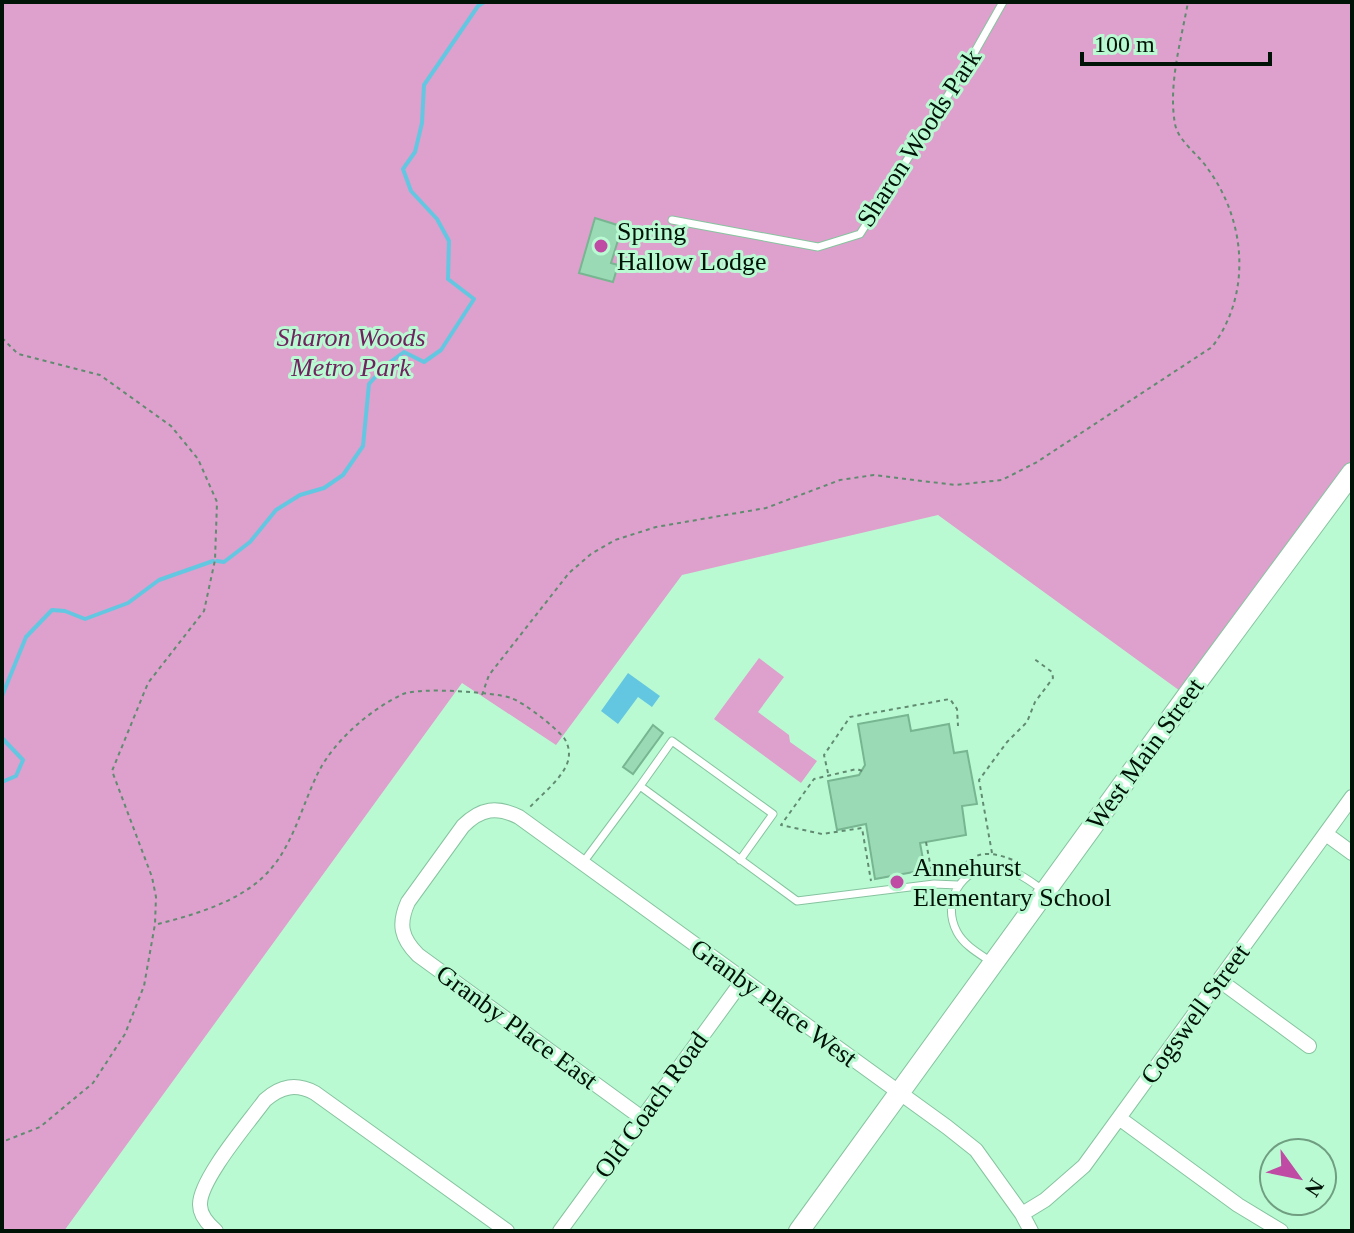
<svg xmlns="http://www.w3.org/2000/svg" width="1354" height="1233" viewBox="0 0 1354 1233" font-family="'Times New Roman',serif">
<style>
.green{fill:#dea0cc}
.water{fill:#64c7e1}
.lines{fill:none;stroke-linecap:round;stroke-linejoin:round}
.stream{stroke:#64c7e1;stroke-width:4}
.building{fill:#9adab4;stroke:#77b691;stroke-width:2}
.lane-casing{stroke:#86c49f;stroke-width:9}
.street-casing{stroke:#86c49f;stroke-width:16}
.secondary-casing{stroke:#86c49f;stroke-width:22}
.path{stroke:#618b71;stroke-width:2;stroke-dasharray:4 4;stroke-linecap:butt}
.lane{stroke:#fff;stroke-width:7}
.street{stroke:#fff;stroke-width:14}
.secondary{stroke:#fff;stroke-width:20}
.poi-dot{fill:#bf4ba4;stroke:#bafad3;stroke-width:3}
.labels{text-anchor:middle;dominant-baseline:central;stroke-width:6;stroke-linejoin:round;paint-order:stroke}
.street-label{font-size:26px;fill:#001307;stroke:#bafad3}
.poi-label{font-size:26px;fill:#001307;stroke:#bafad3;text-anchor:start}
.park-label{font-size:26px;font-style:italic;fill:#70235f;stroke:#bafad3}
</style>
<rect width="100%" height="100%" fill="#bafad3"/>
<path class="green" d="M2 2H1352V473L1187 696 938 515 682 575 556 745 462 683 64 1231H2Z
M759 658 784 677 758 712 789 735 790 742 817 761 801 783 714 719Z"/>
<path class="water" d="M628 673 660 696 652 707 638 697 618 724 601 711Z"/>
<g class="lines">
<path class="stream" d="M217 561 224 562 250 542 276 510 300 495 324 488 343 475 363 446 369 384 385 366 404 352 424 362 441 350 474 299 448 279 449 241 437 219 411 191 403 169 415 152 422 123 424 85 478 6 484 2
M2 696 26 637 52 610 65 611 85 619 128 603 159 580 213 561
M2 738 23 760 16 776 2 782"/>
</g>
<path class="building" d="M595 218 627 228 624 239 619 237 611 263 618 265 613 282 579 273Z
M908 715 911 731 949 724 954 753 967 751 977 804 962 806 966 835 920 843 925 870 875 879 866 824 837 830 828 781 859 775 865 765 858 724Z
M653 725 663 733 633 774 623 767Z"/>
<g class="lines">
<g class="lane-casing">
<path id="lane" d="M672 220 818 247 860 234 969 62 1003 2
M640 786 672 741 773 814 740 860
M582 864 640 786 797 901 934 884 958 885
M990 961C978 953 964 945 957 932 939 898 967 860 1004 869 1019 872 1031 882 1043 890"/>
</g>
<g class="street-casing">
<path id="street" d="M1326 834 1352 853
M1219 980 1309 1046
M642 1118 418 955C401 938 398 924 408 902L463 826C481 808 497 806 519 817L947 1127 976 1150 1022 1214 1031 1231
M1119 1118 1238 1205 1281 1231
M1022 1214 1045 1200 1084 1166 1352 797
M216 1231C209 1225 200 1215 200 1205 199 1180 249 1122 265 1100 281 1086 296 1083 315 1093L507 1231
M560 1231 743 980"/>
</g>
<g class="secondary-casing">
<path id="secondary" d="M799 1231 1187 696 1352 473"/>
</g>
<path class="path" d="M2 338 18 354 100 375 171 426 198 459 217 502 215 560 204 611 148 683 112 771 152 877 156 897 155 924 144 986 125 1034 93 1083 40 1127 2 1142
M482 695 489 675 569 573 591 554 615 540 656 527 766 508 840 480 874 475 955 485 1002 480 1037 462 1212 347C1252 294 1246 221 1208 169 1199 155 1178 141 1175 124 1168 85 1181 41 1188 2
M862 771 857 769 814 779 781 825 822 834 862 828 871 881
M828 773 824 755 850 717 950 699 957 709 958 726
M926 842 932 874
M992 853 979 780 1007 742 1027 722 1035 702 1053 678 1052 672 1033 658
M942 874C973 866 970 843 1013 860
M158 924C193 915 235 903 262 878 293 850 301 806 319 771 335 740 371 709 403 694 420 687 494 692 511 698 525 703 555 727 564 738 569 745 570 754 568 761 563 778 541 795 529 808"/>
<use href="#lane" class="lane"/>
<use href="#street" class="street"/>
<use href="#secondary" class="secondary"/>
</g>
<g class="poi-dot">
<circle cx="601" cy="246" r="8"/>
<circle cx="897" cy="882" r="8"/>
</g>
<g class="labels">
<g class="street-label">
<text transform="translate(919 138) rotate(-57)">Sharon Woods Park</text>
<text transform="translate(1145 754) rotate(-54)">West Main Street</text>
<text transform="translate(774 1003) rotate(36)">Granby Place West</text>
<text transform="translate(1195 1014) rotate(-54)">Cogswell Street</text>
<text transform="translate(517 1027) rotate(36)">Granby Place East</text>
<text transform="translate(651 1105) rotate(-54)">Old Coach Road</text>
</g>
<g class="poi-label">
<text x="617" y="231">Spring<tspan x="617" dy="30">Hallow Lodge</tspan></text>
<text x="913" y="867">Annehurst<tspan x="913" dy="30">Elementary School</tspan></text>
</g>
<g class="park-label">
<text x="351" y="337">Sharon Woods<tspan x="351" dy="30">Metro Park</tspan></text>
</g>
</g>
<rect width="1354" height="1233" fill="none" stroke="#001307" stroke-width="8"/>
<g transform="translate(1298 1177) rotate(123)"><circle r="38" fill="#bafad3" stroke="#709e81" stroke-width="2"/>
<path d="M0-6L14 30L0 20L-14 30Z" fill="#bf4ba4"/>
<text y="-12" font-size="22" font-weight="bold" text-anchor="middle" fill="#001307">N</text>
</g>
<path d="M1082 52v12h188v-12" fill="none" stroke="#001307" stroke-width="4"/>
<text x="1094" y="52" font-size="24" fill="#001307" stroke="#bafad3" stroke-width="6" paint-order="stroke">100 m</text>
</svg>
